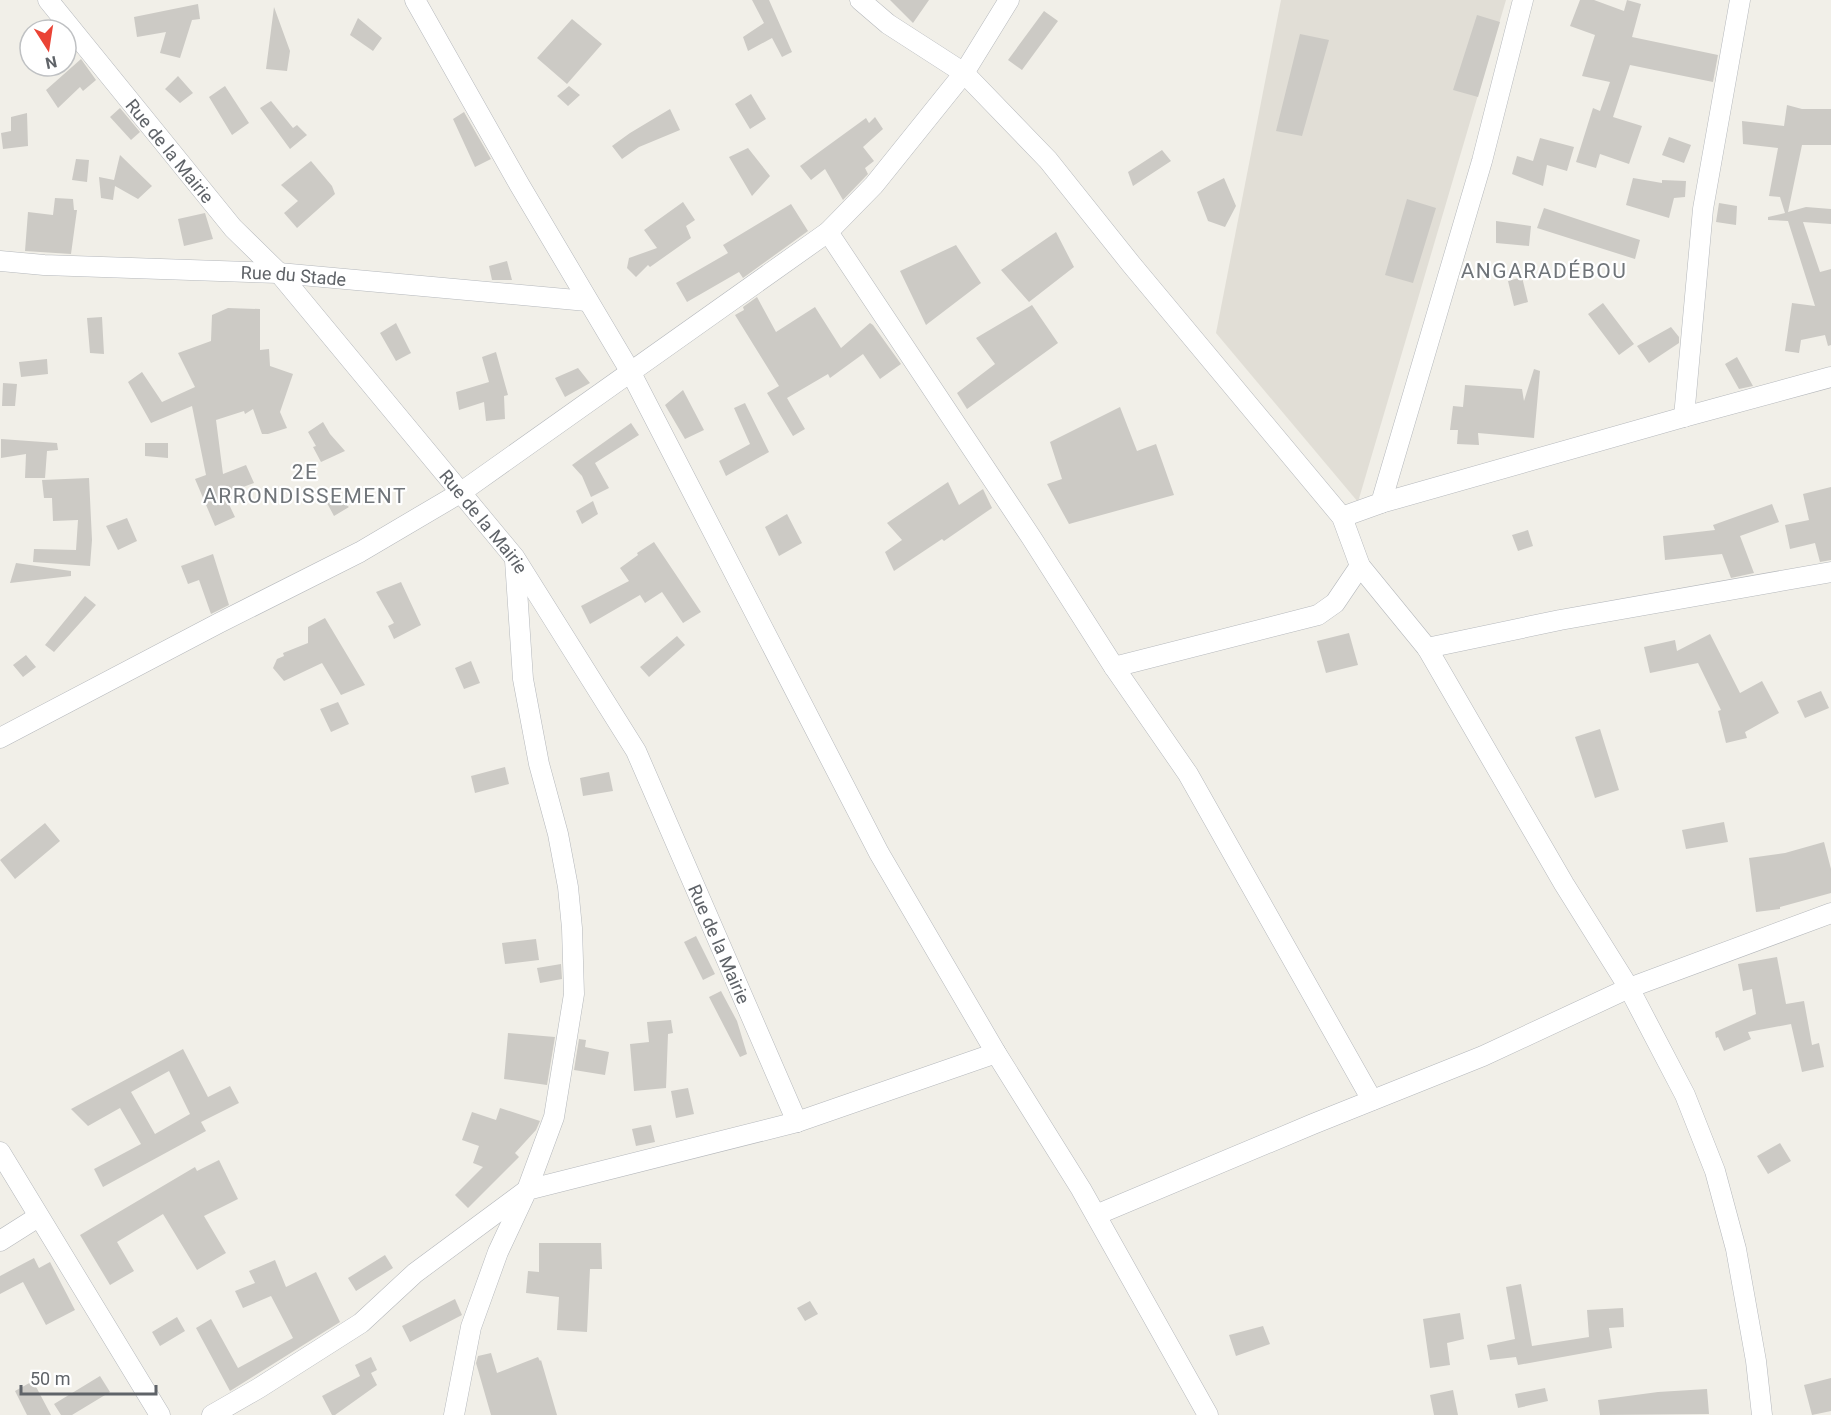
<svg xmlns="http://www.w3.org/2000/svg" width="1831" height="1415" viewBox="0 0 1831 1415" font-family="Roboto,sans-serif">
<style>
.education{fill:#e1ded6}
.building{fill:#cccac5;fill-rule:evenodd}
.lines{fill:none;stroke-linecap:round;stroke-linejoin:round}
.street-casing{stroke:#b5b8bc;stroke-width:21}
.street{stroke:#fff;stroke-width:20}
.labels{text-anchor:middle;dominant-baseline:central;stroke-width:4.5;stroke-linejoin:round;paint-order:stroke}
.street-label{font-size:18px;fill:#5f6368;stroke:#fff}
.quarter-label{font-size:21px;letter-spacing:1.5px;fill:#70757a;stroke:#fff}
</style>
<rect width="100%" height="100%" fill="#f1efe8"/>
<path class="education" d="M1281 0H1506L1358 502 1216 333Z"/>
<path class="building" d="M752 0H769L792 52 782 57 772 38 748 51 743 37 764 23Z
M890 0H929L913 23Z
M1580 0H1594L1624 11 1627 0 1641 4 1632 37 1718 55 1713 82 1630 65 1613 117 1642 126 1629 164 1600 154 1596 168 1576 162 1593 108 1600 111 1610 82 1582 76 1595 35 1570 26Z
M198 4 200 19 192 20 180 58 160 53 166 32 137 37 134 17Z
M274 7 290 51 287 71 266 69Z
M1044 11 1058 21 1022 70 1008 60Z
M1477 15 1500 22 1478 97 1453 90Z
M358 18 382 38 373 51 350 35Z
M572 19 602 44 567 84 537 58Z
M1300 34 1329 40 1302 136 1276 131Z
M81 59 96 80 83 91 80 87 58 108 46 90Z
M178 76 193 93 180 103 165 89Z
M225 86 249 123 232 135 209 97Z
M569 86 580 95 568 106 557 96Z
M751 94 766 119 750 129 735 104Z
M271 101 293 128 297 125 307 135 290 149 260 108Z
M1787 105 1802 109H1831V145H1802L1788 212 1806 207 1831 209V224L1803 222 1820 272 1831 269V345L1828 346 1825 335 1801 340 1799 353 1785 351 1792 303 1815 306 1788 221 1768 220V217L1785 213 1780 197 1769 196 1778 148 1743 144 1742 121 1784 126Z
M120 108 140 132 131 140 110 117Z
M670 109 680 130 639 147 622 159 612 146 630 133Z
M464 112 491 159 475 167 453 119Z
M27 113 28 146 3 149 1 133 11 131V117Z
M875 117 883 129 863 147 874 161 865 168 868 174 843 200 825 169 811 180 800 166 866 118 869 123Z
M1669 137 1691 145 1684 163 1662 155Z
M1540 138 1574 147 1567 171 1547 165 1543 186 1512 174 1517 156 1533 161Z
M748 148 770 176 752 196 729 157Z
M1162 150 1171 161 1133 186 1128 172Z
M120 155 152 186 138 199 115 186 113 200 101 198 99 177 114 180Z
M76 159 89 160 87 182 72 180Z
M311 161 332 186 335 194 297 228 284 213 298 201 281 185Z
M1224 178 1236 206 1225 227 1208 221 1197 192Z
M1633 178 1662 183V180L1686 181 1685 197 1674 198 1669 218 1626 205Z
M55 198 73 199 74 210H77L71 254 25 251 28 212 53 215Z
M1407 199 1436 208 1413 283 1385 275Z
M683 202 695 220 686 226 691 238 650 267 648 265 636 277 627 268 629 258 657 248 644 230Z
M1719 203 1737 206 1736 225 1716 222Z
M791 204 808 231 743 278 739 272 687 302 676 283 728 253 723 245Z
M1544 208 1640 240 1635 259 1537 228Z
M205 213 213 239 184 246 178 219Z
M1496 221 1531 226 1529 246 1496 243Z
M1056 232 1074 267 1029 302 1001 270Z
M956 245 981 283 926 325 900 271Z
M507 261 512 280H492L489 266Z
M1522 277 1528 302 1514 306 1508 281Z
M757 297 776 332 815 307 841 348 870 323 873 325 901 364 880 379 863 354 830 378 828 374 787 398 805 429 793 436 767 393 779 386 735 315 744 310 743 307Z
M1603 303 1634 344 1619 355 1588 314Z
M1032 305 1058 343 967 409 957 393 995 364 976 338Z
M228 308 260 309V350L269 349 270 366 293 374 280 412 287 428 268 434H262L253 409 245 414 244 411 216 420 223 474 246 465 254 483 224 494 235 517 215 526 195 479 206 475 192 406 151 423 128 382 142 372 162 402 195 387 178 353 211 341 212 315Z
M102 317 104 354 90 353 87 318Z
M396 323 411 353 396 361 380 333Z
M1671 327 1679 337V343L1649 363 1637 346Z
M496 352 508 395 504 396 505 419 486 421 484 402 459 410 456 392 489 382 482 357Z
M1737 357 1753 386 1739 389 1725 364Z
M47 359 48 374 21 377 19 362Z
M578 368 590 383 565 397 555 378Z
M1534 369 1540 371 1534 438 1478 433 1479 445 1457 444 1458 430H1450L1453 406 1463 407 1465 385 1522 389 1524 401Z
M3 383 17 384 15 406H2Z
M683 390 704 430 685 439 665 405Z
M745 403 769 452 726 476 719 461 750 444 734 408Z
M1120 407 1137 451 1156 444 1174 495 1069 524 1047 484 1062 479 1050 442Z
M323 422 330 434 345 451 321 462 313 447 316 446 308 432Z
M631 423 639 435 595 463 609 488 591 497 582 476 572 465Z
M1 439 57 443 58 450 47 451 45 478H25L26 454 1 458Z
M145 443H168V458L145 456Z
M89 478 92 540 90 566 33 562 34 549 76 550 78 520 53 521 52 498H44L42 480Z
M948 482 959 505 983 489 992 508 944 541 942 539 894 571 885 552 902 540 887 523Z
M1831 487V560L1820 562 1815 543 1790 549 1785 525 1809 520 1803 494Z
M337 498 349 507 334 516 327 503Z
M593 501 598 514 582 524 576 511Z
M1772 504 1779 522 1740 536 1754 573 1731 578 1722 554 1665 560 1663 536 1715 530 1713 525Z
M787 514 802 543 779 556 765 527Z
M127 518 137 541 118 550 106 526Z
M1528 530 1533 546 1518 551 1512 535Z
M654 542 701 612 683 623 662 592 645 603 640 595 590 624 581 606 629 581 620 568 638 555 637 553Z
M213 554 229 605 211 614 199 580 188 584 181 566Z
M16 563 71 571V576L10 583Z
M401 582 421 625 394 639 388 626 394 623 376 592Z
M85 596 96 605 54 652 45 645Z
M325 618 365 685 341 695 322 663 284 681 273 668 277 659 284 656 283 653 308 643V627Z
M1349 633 1358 665 1326 673 1317 641Z
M1710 634 1740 693 1762 681 1779 713 1745 732 1747 738 1726 743 1718 711 1721 710 1698 663 1650 673 1644 647 1675 640 1677 651Z
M677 636 685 645 649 677 640 667Z
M26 655 36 667 23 677 13 665Z
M471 661 480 683 464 689 455 668Z
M1821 691 1829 708 1805 718 1797 701Z
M338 702 349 724 331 732 320 709Z
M1600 729 1619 790 1595 798 1575 737Z
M505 767 509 784 475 793 471 776Z
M609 772 613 791 583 796 580 778Z
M1724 822 1728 842 1686 849 1682 830Z
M45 823 60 841 15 879 0 860Z
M1824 842 1831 869V893L1780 907V909L1756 912 1749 858 1785 853Z
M696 936 715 974 703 980 684 942Z
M536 939 539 960 505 964 502 943Z
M1777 957 1786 1004 1804 1001 1812 1045 1819 1043 1824 1067 1802 1072 1791 1024 1748 1032 1751 1039 1724 1051 1718 1037 1716 1038 1715 1032 1756 1014 1752 989 1743 991 1738 964Z
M561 964 562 979 540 983 537 968Z
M721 991 737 1021 747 1054 740 1057 709 997Z
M671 1020 673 1033 668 1034 666 1088 634 1091 630 1044 649 1042 647 1022Z
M508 1033 555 1037 547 1085 504 1079Z
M579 1039 586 1040 585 1047 609 1052 605 1075 574 1070Z
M183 1049 208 1097 230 1086 239 1103 201 1122 206 1131 103 1187 94 1169 141 1144 120 1108 88 1126 71 1109ZM169 1071 190 1114 155 1134 131 1092Z
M688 1088 694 1114 676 1118 671 1091Z
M500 1108 540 1121 536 1130 515 1153 519 1157 468 1208 455 1195 483 1167 473 1163 479 1146 462 1140 472 1112 496 1120Z
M651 1125 655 1142 636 1146 632 1129Z
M1780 1143 1791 1161 1768 1174 1757 1156Z
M219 1160 238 1199 204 1216 226 1253 197 1270 163 1214 117 1242 134 1271 110 1285 80 1235 195 1167 197 1171Z
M539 1243H601L602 1269H590L587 1332 557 1330 559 1297 526 1293 528 1271 539 1272Z
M385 1255 393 1268 356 1291 348 1278Z
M34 1258 39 1268 50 1262 75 1310 46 1325 23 1282 0 1294V1276Z
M275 1260 286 1287 316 1272 340 1322 230 1391 196 1328 211 1319 238 1368 293 1338 271 1296 243 1308 235 1291 255 1283 249 1271Z
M1521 1284 1532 1346 1589 1337 1587 1310 1623 1308 1624 1327 1609 1328 1612 1348 1518 1365 1516 1357 1490 1360 1487 1345 1515 1339 1506 1287Z
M455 1299 462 1315 410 1342 402 1326Z
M810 1301 818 1314 805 1321 797 1308Z
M1460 1313 1464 1339 1447 1343 1450 1365 1430 1368 1423 1319Z
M177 1317 185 1331 160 1346 152 1332Z
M1263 1326 1270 1344 1236 1356 1229 1335Z
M491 1353 497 1373 538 1357 540 1361 541 1360 557 1415H491L476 1363 478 1356Z
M371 1357 377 1370 371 1373 377 1385 335 1415H332L322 1396 360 1376 355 1365Z
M100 1376 110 1392 72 1415H61L54 1404Z
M1831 1378V1411L1812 1415 1804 1385Z
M33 1381 51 1415H27L15 1391Z
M1545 1388 1548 1401 1518 1408 1515 1394Z
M1707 1389 1709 1414 1600 1415 1598 1400 1658 1392Z
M1453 1390 1458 1415H1434L1430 1395Z"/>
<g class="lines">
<g class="street-casing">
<g id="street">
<path id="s1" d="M48 0 233 228 279 273 515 558 636 751 797 1122"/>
<path d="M415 0 519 184 630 371 879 853 996 1053 1081 1189 1208 1415"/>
<path d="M860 0 888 24 964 73 1048 160 1131 264 1342 517 1360 566 1427 648 1564 884 1629 988 1685 1095 1715 1171 1736 1249 1756 1361 1762 1415"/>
<path d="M828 232 1031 537 1114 667 1188 774 1372 1100"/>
<path id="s2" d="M0 261 44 265 279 273 587 301"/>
<path d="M1684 417 1703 209 1740 0"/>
<path d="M1381 503 1684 417 1831 377"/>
<path d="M1342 517 1381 503 1482 161 1523 0"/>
<path d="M1427 648 1560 620 1831 572"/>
<path d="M1114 667 1318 615 1335 603 1360 566"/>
<path d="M0 738 219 623 360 552 460 493 828 232 874 185 964 73 1009 0"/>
<path d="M0 1152 160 1415"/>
<path d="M1096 1215 1313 1124 1483 1056 1629 988 1831 913"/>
<path d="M0 1241 38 1217"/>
<path d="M212 1415 259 1388 361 1323 415 1273 527 1190 554 1117 574 994 572 928 568 887 558 834 539 764 523 679 515 560"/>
<path d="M454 1415 471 1327 498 1252 527 1190 797 1122 996 1053"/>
</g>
</g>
<use href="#street" class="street"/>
</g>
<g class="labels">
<g class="street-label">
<text stroke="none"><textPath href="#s1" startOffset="194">Rue de la Mairie</textPath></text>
<text stroke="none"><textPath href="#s2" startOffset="294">Rue du Stade</textPath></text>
<text stroke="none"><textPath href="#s1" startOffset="680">Rue de la Mairie</textPath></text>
<text stroke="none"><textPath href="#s1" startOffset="1166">Rue de la Mairie</textPath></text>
</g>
<g class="quarter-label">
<text x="1544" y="271">ANGARADÉBOU</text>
<text x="305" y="472">2E<tspan x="305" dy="24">ARRONDISSEMENT</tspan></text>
</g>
</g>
<g transform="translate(48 48) rotate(168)"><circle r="28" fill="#ffffff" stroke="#bfc1c3" stroke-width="1.5"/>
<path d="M0-4.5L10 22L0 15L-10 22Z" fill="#ea4335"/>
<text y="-9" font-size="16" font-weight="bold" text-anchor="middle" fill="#5f6368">N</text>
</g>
<path d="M21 1385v9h135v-9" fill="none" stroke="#5f6368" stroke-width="3"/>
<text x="30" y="1385" font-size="18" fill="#5f6368" stroke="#ffffff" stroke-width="4.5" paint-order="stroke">50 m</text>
</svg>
